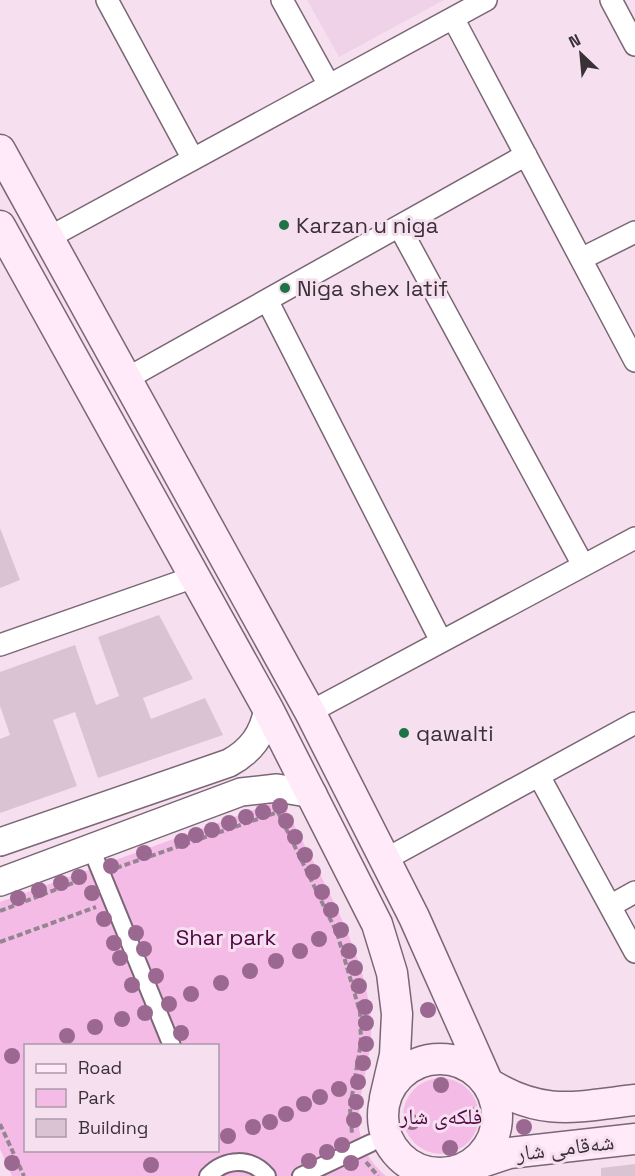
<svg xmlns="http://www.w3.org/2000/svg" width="635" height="1176" viewBox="0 0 635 1176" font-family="'Space Grotesk','Noto Naskh Arabic',sans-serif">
<rect width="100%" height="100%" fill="#f6e0f0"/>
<path fill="#efd2e7" d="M307 0H444L339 57Z"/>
<path fill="#f5bbe7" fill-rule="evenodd" d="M281 800C313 863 365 947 371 1018 376 1075 332 1130 386 1176H12L0 1149V902ZM26 1046H218V1150H26Z
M403 1116a38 38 0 1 1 76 0a38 38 0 1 1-76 0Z"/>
<path fill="#dac4d4" d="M0 528 20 580 0 588Z
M159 615 193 679 143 698 151 719 205 698 223 735 98 778 75 712 53 720 77 786 0 813V739L10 735 0 706V672L75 645 96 705 119 696 98 637Z
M635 1164V1176H601V1168Z"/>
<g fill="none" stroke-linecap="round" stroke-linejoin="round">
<g stroke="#7a6675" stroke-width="20">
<path id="pedestrian" d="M91 848 172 1046
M208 1176C225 1158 251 1157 267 1176
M301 1176 371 1143"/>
</g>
<g stroke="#7a6675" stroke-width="24">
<path id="minor" d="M107 0 193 159
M282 0 329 85
M611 0 635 45
M453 18 635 361
M400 228 583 565
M48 238 486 0
M581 259 635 232
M268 302 441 641
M126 379 526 155
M0 645 194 577
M310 712 635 538
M539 776 635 952
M386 859 635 723
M610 906 635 892"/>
</g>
<g stroke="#7a6675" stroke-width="30">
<path id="tertiary" d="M0 842 229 763C251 751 263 735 268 709
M0 882 241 792 277 788 313 794"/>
</g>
<g stroke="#7a6675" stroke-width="33">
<path id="secondary" d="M0 150 310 712 414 917 488 1083C542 1117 575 1107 635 1100
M0 226 268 709 377 924 392 973 397 1014 395 1055 385 1098
M383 1116a57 57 0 1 1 114 0a57 57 0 1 1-114 0Z
M470 1166 509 1153 635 1139"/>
</g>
<path stroke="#948590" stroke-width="4" stroke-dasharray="6 3" stroke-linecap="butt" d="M116 868 278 812 337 933 360 1012 361 1042 350 1108 352 1134
M0 911 86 878
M0 942 96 907
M0 1124 24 1176
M366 1162 378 1176"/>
<use href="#pedestrian" stroke="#fff" stroke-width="16"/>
<use href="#minor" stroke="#fff" stroke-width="21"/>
<use href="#tertiary" stroke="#fff" stroke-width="27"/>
<use href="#secondary" stroke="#feeaf9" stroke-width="30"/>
</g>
<g fill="#9a6891">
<circle cx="280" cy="806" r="8"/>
<circle cx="263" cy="812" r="8"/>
<circle cx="246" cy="817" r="8"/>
<circle cx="286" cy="821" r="8"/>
<circle cx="229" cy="823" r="8"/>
<circle cx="212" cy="830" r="8"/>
<circle cx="196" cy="835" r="8"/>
<circle cx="295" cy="837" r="8"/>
<circle cx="182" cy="841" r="8"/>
<circle cx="144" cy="853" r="8"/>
<circle cx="305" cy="855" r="8"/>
<circle cx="111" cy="866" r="8"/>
<circle cx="313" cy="872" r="8"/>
<circle cx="79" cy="877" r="8"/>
<circle cx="61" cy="883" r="8"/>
<circle cx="39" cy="890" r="8"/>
<circle cx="322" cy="892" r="8"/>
<circle cx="92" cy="893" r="8"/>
<circle cx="18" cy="898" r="8"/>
<circle cx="331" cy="910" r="8"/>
<circle cx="104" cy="919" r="8"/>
<circle cx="341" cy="930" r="8"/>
<circle cx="136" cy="933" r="8"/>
<circle cx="319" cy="939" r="8"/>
<circle cx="114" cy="943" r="8"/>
<circle cx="144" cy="949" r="8"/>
<circle cx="300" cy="951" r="8"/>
<circle cx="349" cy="951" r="8"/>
<circle cx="120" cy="958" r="8"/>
<circle cx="276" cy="961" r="8"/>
<circle cx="355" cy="968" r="8"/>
<circle cx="250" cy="971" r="8"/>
<circle cx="156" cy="976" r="8"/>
<circle cx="221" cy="983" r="8"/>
<circle cx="132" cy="985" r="8"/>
<circle cx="359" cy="986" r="8"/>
<circle cx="191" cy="994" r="8"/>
<circle cx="169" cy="1004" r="8"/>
<circle cx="365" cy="1007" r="8"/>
<circle cx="428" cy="1010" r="8"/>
<circle cx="145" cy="1013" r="8"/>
<circle cx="122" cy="1019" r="8"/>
<circle cx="366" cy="1023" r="8"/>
<circle cx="95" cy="1027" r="8"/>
<circle cx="181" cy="1033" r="8"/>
<circle cx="67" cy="1036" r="8"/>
<circle cx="366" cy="1044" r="8"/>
<circle cx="12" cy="1056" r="8"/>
<circle cx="363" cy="1063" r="8"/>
<circle cx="358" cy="1082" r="8"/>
<circle cx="441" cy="1085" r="8"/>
<circle cx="339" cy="1089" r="8"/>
<circle cx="320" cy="1097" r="8"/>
<circle cx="356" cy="1102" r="8"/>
<circle cx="304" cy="1104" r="8"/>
<circle cx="286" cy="1114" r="8"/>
<circle cx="471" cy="1115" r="8"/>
<circle cx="354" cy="1120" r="8"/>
<circle cx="270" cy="1122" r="8"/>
<circle cx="412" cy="1122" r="8"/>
<circle cx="253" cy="1127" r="8"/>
<circle cx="524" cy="1127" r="8"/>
<circle cx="228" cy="1136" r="8"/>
<circle cx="342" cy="1145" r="8"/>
<circle cx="450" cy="1148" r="8"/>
<circle cx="327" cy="1152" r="8"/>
<circle cx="309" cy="1161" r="8"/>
<circle cx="12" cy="1163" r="8"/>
<circle cx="351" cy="1163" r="8"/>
<circle cx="151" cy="1165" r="8"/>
</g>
<g fill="#1e7346" stroke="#f6e0f0" stroke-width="2">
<circle cx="284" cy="225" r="6"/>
<circle cx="285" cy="288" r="6"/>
<circle cx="404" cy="733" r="6"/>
</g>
<g text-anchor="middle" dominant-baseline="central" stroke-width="6" stroke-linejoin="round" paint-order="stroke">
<g font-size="22" fill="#3a3137" stroke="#f6e0f0" text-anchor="start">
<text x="296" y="225">Karzan u niga</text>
<text x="297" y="288">Niga shex latif</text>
<text x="416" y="733">qawalti</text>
</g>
<g font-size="22" fill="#4e0644" stroke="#f6e0f0">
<text x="226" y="937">Shar park</text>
<text x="441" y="1116">فلکەی شار</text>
</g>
<g font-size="22" fill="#3a3137" stroke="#f6e0f0">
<text transform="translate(565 1147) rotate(-7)">شەقامی شار</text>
</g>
</g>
<rect x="24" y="1044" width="195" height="108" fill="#f6e0f0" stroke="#ab9aa6" stroke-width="1.5"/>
<rect x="36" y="1064" width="30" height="9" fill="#feeaf9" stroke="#ab9aa6" stroke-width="1.5"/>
<text x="78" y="1074" font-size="18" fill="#3a3137">Road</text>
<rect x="36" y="1089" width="30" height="18" fill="#f5bbe7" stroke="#ab9aa6" stroke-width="1.5"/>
<text x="78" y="1104" font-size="18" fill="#3a3137">Park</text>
<rect x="36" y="1119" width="30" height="18" fill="#dac4d4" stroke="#ab9aa6" stroke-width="1.5"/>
<text x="78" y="1134" font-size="18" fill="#3a3137">Building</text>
<g transform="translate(581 54) rotate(334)" stroke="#f6e0f0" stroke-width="4.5" paint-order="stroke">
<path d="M0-4.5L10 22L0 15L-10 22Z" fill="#3a3137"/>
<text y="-9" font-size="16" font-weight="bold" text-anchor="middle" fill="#3a3137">N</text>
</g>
</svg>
